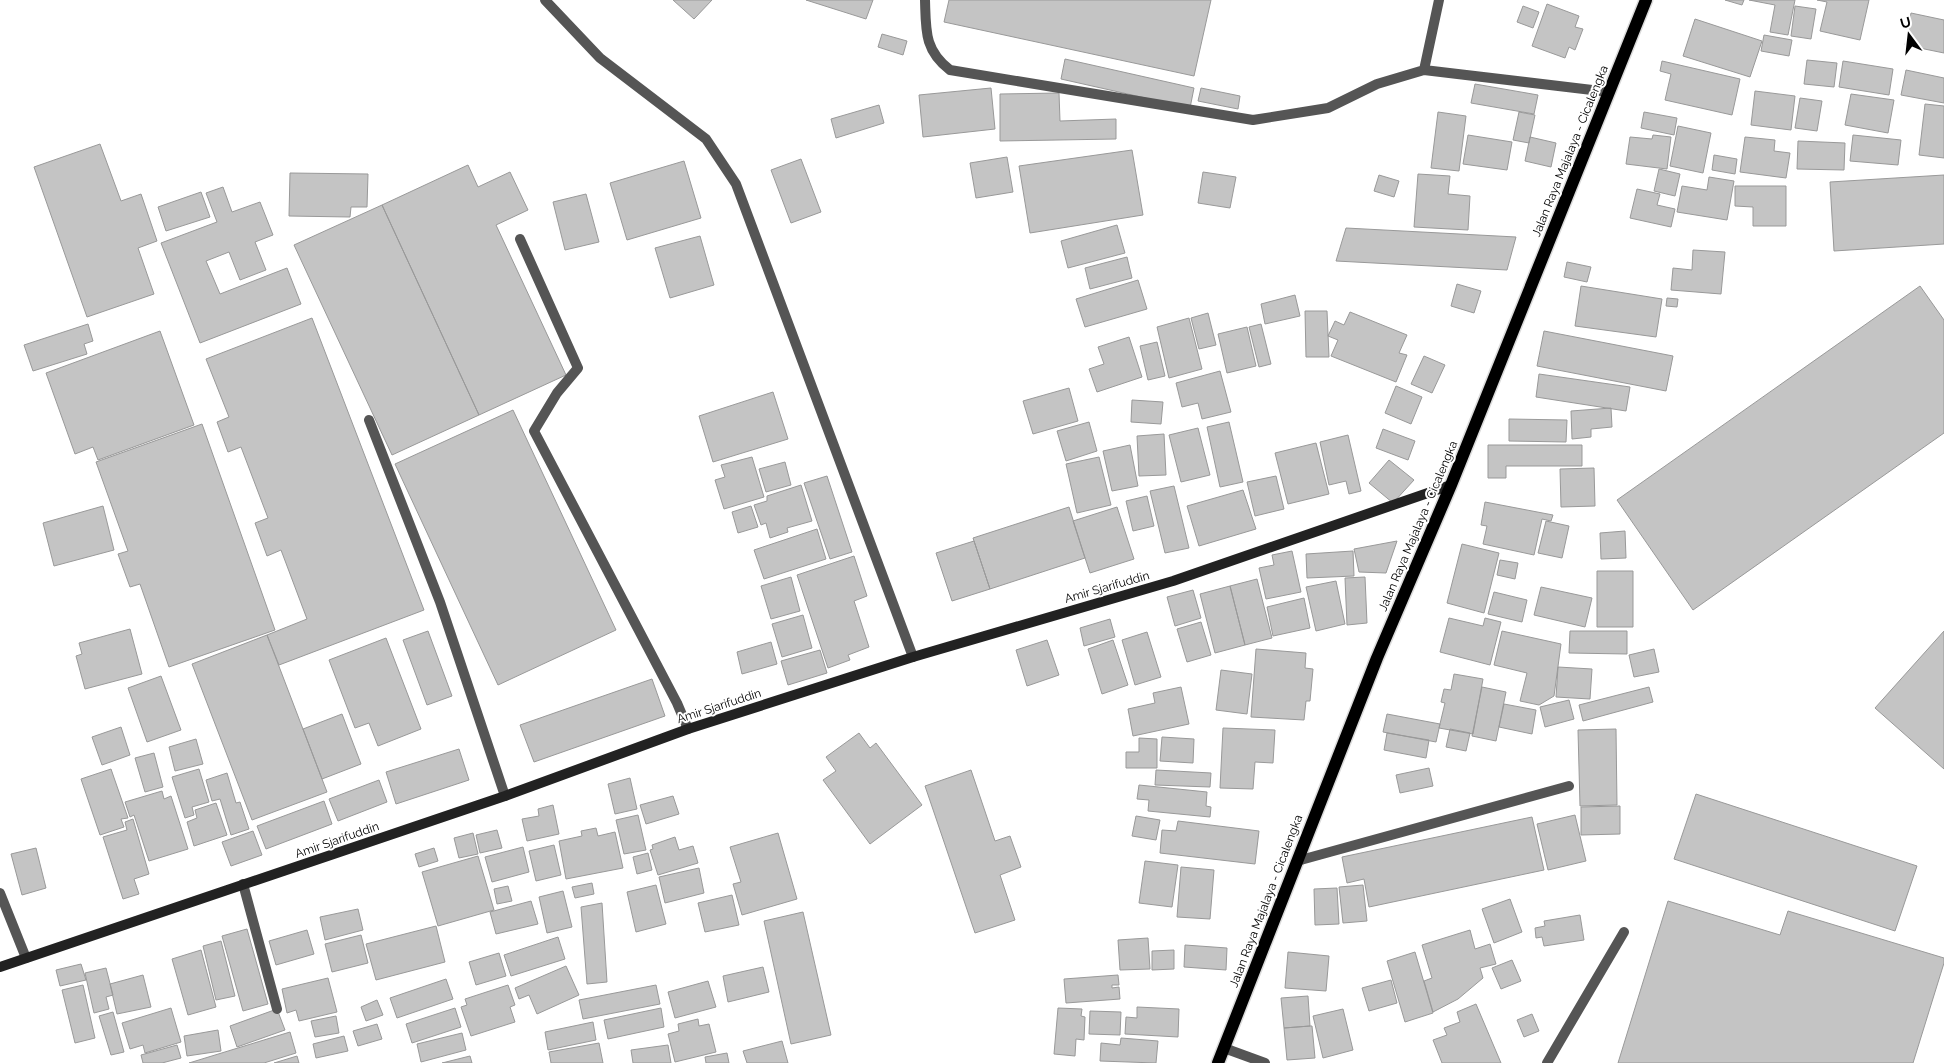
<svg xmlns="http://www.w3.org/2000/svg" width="1944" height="1063" viewBox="0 0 1944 1063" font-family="Raleway,sans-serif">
<rect width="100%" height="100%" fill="#fff"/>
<path fill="#c4c4c4" stroke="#999" d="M673 0H712L694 19Z
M806 0H873L866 19Z
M949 0H1211L1194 76 944 22Z
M1725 0H1744L1742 5Z
M1749 0H1795L1788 35 1770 32 1775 5Z
M1817 0H1869L1860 40 1820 31 1827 2Z
M1547 4 1579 16 1575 27 1583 29 1575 50 1569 47 1565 58 1532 46Z
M1523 6 1539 12 1533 28 1517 22Z
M1795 6 1816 9 1811 39 1791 36Z
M1911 13 1944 20V53L1905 45Z
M1695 19 1762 41 1750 77 1683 56Z
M882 34 907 41 903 55 878 47Z
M1764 35 1792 40 1789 56 1761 51Z
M1065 59 1194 88 1190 108 1061 79Z
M1807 60 1837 63 1834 87 1804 84Z
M1662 61 1740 79 1732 115 1665 100 1671 74 1660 71Z
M1843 61 1893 69 1889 95 1839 87Z
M1906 70 1944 78V103L1901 95Z
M1475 84 1538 95 1534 114 1471 103Z
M991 88 995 129 923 137 919 95Z
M1201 88 1240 96 1238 109 1198 101Z
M1755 91 1795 96 1791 130 1751 125Z
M1059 93 1060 121 1116 119V139L1000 141V94Z
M1851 94 1894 100 1888 133 1845 125Z
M1800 98 1822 101 1817 131 1795 128Z
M1925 104 1944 106V158L1919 155Z
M879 105 884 123 836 138 831 119Z
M1438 112 1466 116 1459 171 1431 168Z
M1519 112 1535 115 1529 143 1513 140Z
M1644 112 1677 118 1674 135 1641 128Z
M1678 126 1711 133 1703 173 1670 166Z
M1468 135 1512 142 1507 170 1463 164Z
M1653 135 1671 137 1667 169 1626 164 1630 137 1652 139Z
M1853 135 1901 140 1898 165 1850 161Z
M1530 137 1556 143 1551 167 1525 161Z
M1745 137 1775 140 1774 151 1790 153 1786 178 1740 172Z
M1798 141 1845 143 1844 170 1797 169Z
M100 144 121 201 141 194 157 241 138 248 154 294 87 317 34 167Z
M1132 150 1143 215 1030 233 1019 166Z
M1714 155 1737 159 1735 174 1712 170Z
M1007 157 1013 192 976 198 970 163Z
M801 159 821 212 791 223 771 170Z
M684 161 701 218 627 240 610 183Z
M468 165 478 187 510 172 528 210 496 225 566 375 479 415 382 205Z
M1659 169 1680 174 1675 196 1654 191Z
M1203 172 1236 177 1230 208 1198 203Z
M290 173 368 174 367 207H351L350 217 289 216Z
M1418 174 1450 176 1448 194 1470 196 1468 230 1414 227Z
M1379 175 1399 181 1394 197 1374 191Z
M1944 175V244L1834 251 1830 182Z
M1709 177 1734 181 1727 220 1677 212 1682 186 1707 190Z
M1735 186H1786V226H1753V207L1735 206Z
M223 187 232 212 260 202 273 235 255 242 266 270 240 280 229 252 206 261 220 294 287 268 301 304 200 343 161 243 217 222 206 193Z
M1637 189 1660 194 1657 205 1675 209 1671 227 1630 218Z
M201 192 210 217 166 231 158 207Z
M586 194 599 242 565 250 553 202Z
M382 205 479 415 392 455 294 245Z
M1117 225 1125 253 1068 268 1061 241Z
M1346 228 1516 237 1507 270 1336 261Z
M700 236 714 285 670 298 655 248Z
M1693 250 1725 252 1721 294 1671 290 1673 268 1692 270Z
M1127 257 1132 278 1090 289 1085 268Z
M1567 262 1591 267 1587 282 1564 277Z
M1138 280 1147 309 1085 327 1076 299Z
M1457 284 1481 291 1474 313 1451 306Z
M1581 286 1662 299 1656 337 1575 326Z
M1920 286 1944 320V433L1693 610 1617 500Z
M1295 295 1300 316 1265 324 1261 304Z
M1667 298 1678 299 1677 307 1666 306Z
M1305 311H1327L1329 357H1306Z
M1350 312 1407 335 1399 353 1407 355 1396 382 1331 356 1338 340 1328 336 1335 321 1344 325Z
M1208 313 1216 345 1199 349 1191 318Z
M312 318 424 610 279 665 267 635 307 619 281 550 267 556 255 523 268 518 241 447 228 452 217 422 229 417 206 359Z
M1189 318 1202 369 1169 378 1157 327Z
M88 324 93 341 84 344 87 354 33 371 24 345Z
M1261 324 1271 364 1259 367 1249 327Z
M1247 327 1256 366 1227 373 1218 334Z
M160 331 194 425 98 460 93 447 75 454 46 373Z
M1544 331 1673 356 1666 391 1537 366Z
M1129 337 1142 377 1097 392 1089 369 1104 364 1098 347Z
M1157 342 1165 376 1148 380 1140 346Z
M1424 356 1445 365 1432 393 1411 384Z
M1220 371 1231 412 1202 419 1198 403 1182 407 1176 383Z
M1539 374 1630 387 1626 411 1536 397Z
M1396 386 1422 397 1411 424 1385 413Z
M1069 388 1078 421 1033 434 1023 401Z
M773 392 788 439 713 462 699 416Z
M1132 400 1163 402 1161 424 1131 422Z
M1611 408 1612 427 1591 429V437L1572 439 1571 411Z
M513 410 616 630 498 685 395 464Z
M1509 419 1567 420 1566 442 1509 441Z
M1089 422 1097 451 1066 461 1057 431Z
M1229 422 1243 482 1220 487 1207 427Z
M202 424 275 630 169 667 140 584 130 587 118 554 128 551 96 462Z
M1198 428 1210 475 1181 482 1169 435Z
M1383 429 1415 441 1408 460 1376 448Z
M1164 434 1166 475 1139 476 1137 436Z
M1348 435 1361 491 1349 494 1346 481 1329 485 1320 442Z
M1316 443 1329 494 1288 504 1275 453Z
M1130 445 1138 486 1112 491 1103 451Z
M1488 445H1582V466H1506V478H1488Z
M752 457 764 497 724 509 715 480 725 477 721 465Z
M1099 457 1111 505 1077 513 1066 464Z
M1389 460 1414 480 1393 503 1369 483Z
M785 462 791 485 766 492 759 469Z
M1594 468 1595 506 1561 507 1560 469Z
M827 476 852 552 830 559 804 483Z
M1276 476 1284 509 1255 516 1247 482Z
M801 485 812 521 787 528 788 532 770 538 766 523 761 525 754 505 767 501V496Z
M1174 486 1189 548 1165 553 1150 491Z
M1243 490 1256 529 1199 546 1187 506Z
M1147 496 1154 526 1133 531 1126 501Z
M1485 502 1553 515 1551 521 1542 519 1534 555 1483 544 1487 526 1481 525Z
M103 506 114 550 54 566 43 523Z
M751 506 758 527 738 533 732 512Z
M1069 507 1085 558 990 589 973 538Z
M1117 507 1134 559 1090 573 1073 521Z
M1546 521 1569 526 1562 558 1538 553Z
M817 529 826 559 764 579 754 550Z
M1625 531 1626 558 1601 559 1600 533Z
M974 541 990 589 952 601 936 553Z
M1397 541 1386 573 1359 572 1354 549Z
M1462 544 1499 553 1484 613 1447 603Z
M1292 551 1301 592 1266 599 1259 568 1274 565 1272 555Z
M1353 551 1354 576 1307 578 1306 554Z
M854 556 867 596 854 601 869 647 848 655 850 660 828 668 797 575Z
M1500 560 1518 563 1515 579 1497 575Z
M1597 571H1633V627H1597Z
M791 577 800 611 771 619 761 586Z
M1365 577 1367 623 1347 625 1345 578Z
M1257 579 1272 638 1245 645 1230 586Z
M1336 581 1345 624 1316 631 1306 587Z
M1230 586 1245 645 1215 653 1200 594Z
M1541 587 1592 598 1585 627 1534 615Z
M1193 590 1201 618 1175 626 1167 597Z
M1494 592 1527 600 1522 622 1488 614Z
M1304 598 1310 628 1273 636 1267 607Z
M803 615 812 648 782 657 772 624Z
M1449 618 1483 626 1485 618 1501 622 1490 665 1440 652Z
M1110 619 1115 637 1084 646 1080 628Z
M1201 622 1211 655 1187 662 1177 629Z
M130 629 142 674 85 689 76 656 82 654 79 643Z
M428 631 452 696 427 705 403 640Z
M1502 631 1561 644 1554 696 1539 705 1520 701 1527 673 1494 665Z
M1570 631H1627V654L1569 653Z
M1944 631V769L1875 708Z
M1147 632 1161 677 1135 685 1122 640Z
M267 635 327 792 252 820 192 664Z
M386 638 421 729 378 746 369 723 355 728 329 660Z
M1047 640 1059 675 1027 686 1016 650Z
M1113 640 1128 685 1102 694 1088 649Z
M771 642 777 664 742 674 737 652Z
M1256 649 1306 653 1305 668 1313 669 1310 701H1306L1304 720 1251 717Z
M1654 649 1659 672 1634 677 1629 655Z
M820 650 827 673 788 685 781 661Z
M1558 667 1592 669 1590 699 1556 697Z
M1221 670 1252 674 1247 714 1216 710Z
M1454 674 1483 679 1473 734 1439 728 1445 703 1441 702 1444 689 1451 690Z
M161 676 181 730 147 742 128 688Z
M652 679 665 716 534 762 520 725Z
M1181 687 1189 724 1133 736 1128 709 1155 703 1153 693Z
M1482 687 1506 692 1496 741 1472 736Z
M1649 687 1653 702 1583 721 1579 705Z
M1569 700 1574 719 1545 727 1540 707Z
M1504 704 1536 710 1532 734 1499 727Z
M342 714 361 764 322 779 303 729Z
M1387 714 1440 724 1436 742 1383 732Z
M121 727 130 755 102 765 92 737Z
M1223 728 1275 730 1273 763 1255 762 1253 789 1220 788Z
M1450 729 1470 733 1466 751 1446 747Z
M1616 729 1617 805 1580 806 1578 730Z
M859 733 870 748 876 743 922 805 870 844 823 780 836 771 826 757Z
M1387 733 1429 740 1426 758 1384 750Z
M1162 737 1194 739 1193 763 1160 761Z
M1139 738 1157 739V768H1126V752H1139Z
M196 739 203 764 175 771 169 747Z
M459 749 469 780 396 804 386 772Z
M154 753 163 787 145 792 135 758Z
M1429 768 1433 786 1400 793 1396 775Z
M111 769 128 818 121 819 124 827 100 835 81 779Z
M199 769 209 802 192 807 194 815 185 818 172 777Z
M971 770 995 841 1010 836 1021 867 1000 875 1015 920 975 933 925 786Z
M1156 770 1211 773 1210 787 1155 785Z
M227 773 236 803 240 802 249 829 231 835 220 799 212 801 206 780Z
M630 778 637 809 615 814 608 784Z
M379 780 387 802 338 821 329 799Z
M1139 785 1207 792 1206 806 1211 807 1210 817 1148 811 1149 800 1137 799Z
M162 791 164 799 171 796 188 849 149 861 134 815 130 817 125 802Z
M1696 794 1917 866 1895 931 1674 859Z
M673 796 679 814 646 824 640 805Z
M324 801 332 824 266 849 257 826Z
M216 803 227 835 194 846 187 822 197 818 195 810Z
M553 805 559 834 527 841 522 819 539 816 538 809Z
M1620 806V834L1581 835V807Z
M638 815 646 850 624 854 616 820Z
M1575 815 1586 861 1548 870 1537 824Z
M1136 816 1160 820 1156 840 1132 836Z
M1532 817 1544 870 1369 907 1364 879 1347 883 1342 857Z
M133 819 149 874 134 879 139 894 123 899 103 837 127 830 125 822Z
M1178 821 1259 831 1255 864 1160 853 1162 830 1176 831Z
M596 828 598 836 615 832 623 868 566 879 559 841 582 836 581 831Z
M497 830 502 848 480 853 476 835Z
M253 831 262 855 231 866 222 842Z
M473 833 478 854 459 858 454 838Z
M778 833 797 899 742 915 733 884 741 882 730 847Z
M675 837 679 850 693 846 698 863 658 875 650 850 653 849 652 845Z
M554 845 561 875 536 881 529 851Z
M523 847 529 872 492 882 485 857Z
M36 848 46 888 22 895 11 854Z
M434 848 438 861 419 867 415 854Z
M648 853 652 870 637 874 633 857Z
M478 856 494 910 438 926 422 872Z
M1145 861 1178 865 1172 907 1139 903Z
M1181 867 1214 870 1210 919 1177 917Z
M699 868 704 893 665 903 659 877Z
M592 883 594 894 575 898 572 887Z
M656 885 666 924 636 932 627 892Z
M1363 885 1367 921 1343 923 1339 887Z
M508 886 512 901 497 904 494 889Z
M1337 888 1339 924 1315 925 1314 889Z
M563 891 572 927 547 933 539 897Z
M732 895 739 925 705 932 698 903Z
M1510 899 1522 932 1494 943 1482 909Z
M531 901 538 924 496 934 490 912Z
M1668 901 1780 935 1788 911 1944 958V963L1913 1063H1618Z
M602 903 607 982 587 984 581 907Z
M358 909 363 930 325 940 320 917Z
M803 912 831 1035 791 1044 764 921Z
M1580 915 1584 940 1544 946 1542 937 1536 938 1535 928 1545 926 1544 921Z
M436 926 445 962 376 980 366 944Z
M247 929 268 1004 243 1011 222 936Z
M307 930 314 954 276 965 269 941Z
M1470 930 1475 949 1490 944 1496 964 1480 968 1483 978 1458 999 1433 1012 1424 981 1432 978 1422 945Z
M361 935 368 963 332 972 325 944Z
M558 937 565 959 511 976 504 955Z
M1148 938 1150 969 1120 970 1118 940Z
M221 941 235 996 216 1000 203 946Z
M1185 945 1227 948 1226 970 1184 967Z
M201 950 216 1007 188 1015 172 959Z
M1174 950V969L1152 970V951Z
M1288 952 1329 956 1326 991 1285 988Z
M1415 952 1433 1013 1405 1022 1387 961Z
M499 953 506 976 476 985 469 962Z
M1512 960 1521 981 1501 989 1492 968Z
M81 964 86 980 60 986 56 970Z
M566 966 579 995 537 1014 529 995 519 999 515 988Z
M763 967 769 992 728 1002 723 976Z
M106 968 113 995 106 997 109 1009 94 1013 85 973Z
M143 975 151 1007 117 1014 110 984Z
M1118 975 1119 985H1112V988L1119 987 1120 999 1066 1003 1064 979Z
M328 978 337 1012 299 1021 296 1010 287 1013 282 989Z
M446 979 453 999 397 1018 390 998Z
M1391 980 1397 1003 1369 1011 1362 988Z
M708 981 716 1007 675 1018 668 992Z
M83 985 95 1038 75 1043 62 990Z
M508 985 515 1005 510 1007 515 1022 471 1036 461 1007 467 1005 465 999Z
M656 985 660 1004 583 1019 579 1000Z
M1308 996 1310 1026 1284 1028 1281 998Z
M377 1000 383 1015 366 1021 361 1007Z
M1476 1004 1501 1063H1442L1433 1040 1447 1035 1444 1028 1460 1022 1457 1012Z
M1137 1007 1179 1009 1178 1037 1125 1034 1126 1017 1137 1018Z
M171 1008 181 1042 145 1053 143 1045 130 1049 122 1023Z
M455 1008 461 1027 412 1043 406 1024Z
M661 1008 664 1027 608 1039 604 1020Z
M1058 1008 1082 1009 1081 1016 1085 1017 1084 1040 1076 1039 1075 1056 1054 1054Z
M277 1009 285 1030 237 1047 230 1026Z
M1343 1009 1353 1050 1323 1058 1313 1016Z
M1090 1011 1121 1012 1120 1035 1089 1034Z
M113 1012 124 1052 111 1055 99 1016Z
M1532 1014 1539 1031 1524 1037 1517 1020Z
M336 1016 339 1033 315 1037 311 1021Z
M698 1019 699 1026 709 1024 716 1052 675 1062 668 1034 679 1031 678 1024Z
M593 1022 596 1040 548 1050 545 1032Z
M377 1024 382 1039 358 1046 353 1031Z
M1310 1026H1312L1315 1058 1287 1060 1284 1028Z
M218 1030 221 1051 187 1056 184 1036Z
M290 1032 296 1053 264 1063H189Z
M462 1033 466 1050 421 1062 417 1044Z
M344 1036 348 1051 316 1058 313 1044Z
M1121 1038 1158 1041 1156 1063 1100 1061 1101 1043 1120 1045Z
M782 1041 788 1063H747L743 1051Z
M599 1043 603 1063H551L549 1052Z
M177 1045 181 1058 162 1063H143L141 1055Z
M668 1045 671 1063H633L631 1050Z
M727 1053 729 1063H706L705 1057Z
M297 1056 299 1063H274Z
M470 1056 472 1063H442Z"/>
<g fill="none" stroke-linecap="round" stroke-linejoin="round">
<g stroke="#dbdbdb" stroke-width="15">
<path id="primary" d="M1218 1063 1377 658 1451 485 1646 0"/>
</g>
<path stroke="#555" stroke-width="10" d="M545 0 600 58 706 139 736 184 913 657
M925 0C926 30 924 50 950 70L1253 120 1328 108 1377 84 1424 70 1609 92
M1424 70 1439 0
M520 239 578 368 557 393 534 431 677 703 688 729
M369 420 440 602 505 796
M0 893 26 958"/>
<path stroke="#555" stroke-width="10" d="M1297 861 1569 786
M243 884 277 1009
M1224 1048 1265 1063
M1547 1063 1624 932"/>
<path stroke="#222" stroke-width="10" d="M0 967 505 796 688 729 913 657 1173 581 1451 485"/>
<use href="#primary" stroke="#000" stroke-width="12"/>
</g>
<g text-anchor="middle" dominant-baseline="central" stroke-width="4" stroke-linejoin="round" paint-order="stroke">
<g font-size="12" fill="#000" stroke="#fff">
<text transform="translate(1570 151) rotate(-68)">Jalan Raya Majalaya - Cicalengka</text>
<text transform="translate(1418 526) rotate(-67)">Jalan Raya Majalaya - Cicalengka</text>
<text transform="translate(1107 587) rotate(-16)">Amir Sjarifuddin</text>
<text transform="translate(719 706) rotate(-18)">Amir Sjarifuddin</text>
<text transform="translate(337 840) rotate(-19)">Amir Sjarifuddin</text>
<text transform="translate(1266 901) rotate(-69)">Jalan Raya Majalaya - Cicalengka</text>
</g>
</g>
<g transform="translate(1909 35) rotate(345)" stroke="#ffffff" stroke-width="4" paint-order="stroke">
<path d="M0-4L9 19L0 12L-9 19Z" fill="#000000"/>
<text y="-8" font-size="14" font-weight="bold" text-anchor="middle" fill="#000000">U</text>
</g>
</svg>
